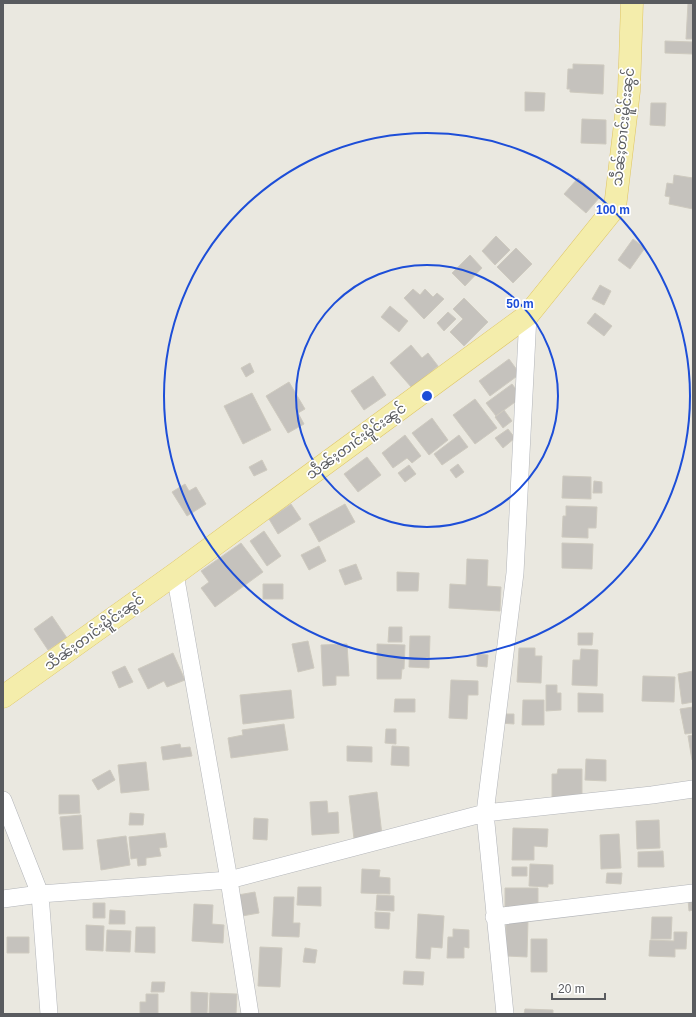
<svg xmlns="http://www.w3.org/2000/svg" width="696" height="1017" viewBox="0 0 696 1017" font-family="Arial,'Noto Sans Myanmar',sans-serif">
<rect width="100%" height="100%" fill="#eae8e0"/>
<path fill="#c5c2bd" stroke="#cecabf" d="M688 3H693V39H686Z
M665 41 693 42V54L665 53Z
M573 64 604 65 603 94 570 92V89H567L568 69H573Z
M525 92 545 93 544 111H525Z
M651 103H666L665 126 650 125Z
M582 119 606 120V144L581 143Z
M674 175 693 178V209L669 204 670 197 665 196 667 183 673 184Z
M578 178 600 197 586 213 564 194Z
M496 236 510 250 495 265 482 251Z
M633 239 645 248 630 269 618 260Z
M516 248 532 264 513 283 497 267Z
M470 255 482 268 465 286 452 273Z
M600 285 611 291 604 305 592 299Z
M413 289 420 295 425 289 433 297 437 293 444 299 424 319 404 298Z
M464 298 488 322 464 346 450 332 463 319 453 309Z
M390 306 408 321 399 332 381 317Z
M448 312 456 319 444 331 437 323Z
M595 313 612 326 604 336 587 323Z
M411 345 422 358 428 353 438 366 412 388 390 363Z
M509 359 520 374 490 396 479 381Z
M250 363 254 372 246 377 241 368Z
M373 376 386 395 364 410 351 391Z
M289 382 305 409 298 413 304 424 288 433 266 396Z
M512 384 522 397 496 416 486 403Z
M252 393 271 430 243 444 224 406Z
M475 399 497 428 475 444 453 415Z
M504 410 512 421 503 428 495 417Z
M432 418 448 440 429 455 412 433Z
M508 429 515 438 503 448 495 438Z
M405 435 421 456 412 463 407 458 393 468 382 453Z
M459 435 468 447 442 465 434 454Z
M367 457 381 475 358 492 344 474Z
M262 460 267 470 254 476 249 467Z
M458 464 464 472 456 478 450 470Z
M409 465 416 474 405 482 398 473Z
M563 476 591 477V499L562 498Z
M594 481 602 482V493H593Z
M185 484 189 491 196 487 206 504 187 516 172 492Z
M291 504 301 519 278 534 269 519Z
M345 504 355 522 319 542 309 524Z
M566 506 597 507 596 528H588V538L562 537 563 516H566Z
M264 531 281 556 267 566 250 541Z
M241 543 263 572 215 607 201 588 209 582 201 571Z
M562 543 593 544 592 569 562 568Z
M319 546 326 561 309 570 301 555Z
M467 559 488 560 487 586 501 587 500 611 449 608 450 584 466 585Z
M356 564 362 579 345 585 339 570Z
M397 572 419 573 418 591H397Z
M263 584H283V599H263Z
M52 616 67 638 48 650 34 629Z
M389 627H402V642H388Z
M578 633H593L592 645H578Z
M410 636H430L429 668 409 667Z
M308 641 314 668 298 672 292 644Z
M347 644 349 676H336V685L323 686 321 645Z
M377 644 405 645 404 669H402L401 679H377Z
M519 648H535V656H542L541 683 517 682Z
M581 649 598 650 597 686 572 685 573 660H580Z
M173 653 185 680 167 687 164 681 148 689 138 669Z
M477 654 488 655 487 667 477 666Z
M125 666 133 682 119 688 112 672Z
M693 671V702L682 704 678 674Z
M643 676 675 677 674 702 642 701Z
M451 680 478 681V695H468L467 719 449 718Z
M546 685H557V693H561V710L546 711Z
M291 690 294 718 243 724 240 695Z
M578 693 603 694V712H578Z
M395 699H415V712H394Z
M523 700H544V725H522Z
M693 707V733L685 734 680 709Z
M499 714H514V724L499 723Z
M284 724 288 750 231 758 228 738 243 735 242 730Z
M386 729H396V744L385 743Z
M693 735V760H692L688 736Z
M180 744 181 748 190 747 192 756 163 760 161 747Z
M347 746 372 747V762L347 761Z
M392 746 409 747V766L391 765Z
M586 759 606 760V781L585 780Z
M146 762 149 790 121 793 118 765Z
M558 769H582V798H552V774H557Z
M110 770 115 780 98 790 92 780Z
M377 792 382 835 354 839 349 796Z
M59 795H79L80 813 59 814Z
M327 801 328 813 338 812 339 833 312 835 310 802Z
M130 813 144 814 143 825H129Z
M81 815 83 849 63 850 60 817Z
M254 818 268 819 267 840 253 839Z
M659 820 660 848 637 849 636 821Z
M513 828 548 829 547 847 534 846V860H512Z
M165 833 167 847 159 848 161 856 146 858V865L138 866 137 858 131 859 129 837Z
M619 834 621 868 601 869 600 835Z
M126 836 130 865 101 870 97 840Z
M663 851 664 867H638V852Z
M530 864 553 865V884H548V887L529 886Z
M512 867H527V876H512Z
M362 869 380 870 379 877 390 878V894L361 893Z
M607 873H622L621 884 606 883Z
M298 887H321V906L297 905Z
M505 888H538V908L505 907Z
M255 892 259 913 242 916 238 895Z
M377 895 394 896V911L376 910Z
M274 897H294L293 923H300L299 937 272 936Z
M693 898V910L689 911 688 899Z
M93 903H105V918H93Z
M194 904 213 905 212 924 224 925 223 943 192 941Z
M110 910 125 911V924H109Z
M375 912 390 913 389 929 375 928Z
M418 914 444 916 442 948 431 947 430 959 416 958Z
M652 917H672L671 939H651Z
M506 920H528L527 957 506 956Z
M86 925 104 926 103 951 86 950Z
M136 927H155V953L135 952Z
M453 929 469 930V948L464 947V958H447L448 937H453Z
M107 930 131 931 130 952 106 951Z
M674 932H687L686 949H675V957L649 956 650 940 674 941Z
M7 937H29V953H7Z
M531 939H547V972H531Z
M260 947 282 948 280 987 258 986Z
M305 948 317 950 315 963 303 962Z
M404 971 424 972 423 985 403 984Z
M152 982H165L164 992H151Z
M191 992 208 993 207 1014H191Z
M210 993 237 994 236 1014H209Z
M146 994H158V1014H140V1002H146Z
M525 1009 553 1010V1014H524Z"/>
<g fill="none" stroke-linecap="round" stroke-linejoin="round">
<g stroke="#b3b5b9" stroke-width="18">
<path id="minor" d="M175 574 229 880 250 1014
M3 800 40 894 49 1014
M3 899 40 894 229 880 485 813 652 795 693 789
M494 917 693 893
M505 1014 485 813 515 573 528 315"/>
</g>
<g stroke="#dfc564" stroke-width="23">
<path id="major" d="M3 697 175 574 528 315 615 207 629 91 632 3"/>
</g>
<use href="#minor" stroke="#fff" stroke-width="17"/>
<use href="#major" stroke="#f4edab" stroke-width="22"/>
</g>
<g fill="none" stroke="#1d4ed8" stroke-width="2">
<circle cx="427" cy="396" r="131"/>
<circle cx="427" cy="396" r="263"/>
</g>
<g text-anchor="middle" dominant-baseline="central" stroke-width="3.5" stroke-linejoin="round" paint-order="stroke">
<g font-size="14" fill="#595b5f" stroke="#fff">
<text transform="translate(623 127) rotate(-84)">သဵၼ်ႈတၢင်းမိူင်းၼွင်</text>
<text transform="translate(356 441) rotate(-36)">သဵၼ်ႈတၢင်းမိူင်းၼွင်</text>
<text transform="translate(94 632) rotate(-36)">သဵၼ်ႈတၢင်းမိူင်းၼွင်</text>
</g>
</g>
<circle cx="427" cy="396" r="6" fill="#1d4ed8" stroke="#fff" stroke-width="2"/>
<g font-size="12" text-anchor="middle" font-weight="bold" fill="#1d4ed8" stroke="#fff" stroke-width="3.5" stroke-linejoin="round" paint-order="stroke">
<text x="613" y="214">100 m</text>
<text x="520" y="308">50 m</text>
</g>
<rect width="696" height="1017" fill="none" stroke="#595b5f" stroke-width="8"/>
<path d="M552 993v6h53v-6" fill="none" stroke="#595b5f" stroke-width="2"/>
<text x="558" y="993" font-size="12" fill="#595b5f" stroke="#ffffff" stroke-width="3" paint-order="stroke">20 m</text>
</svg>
